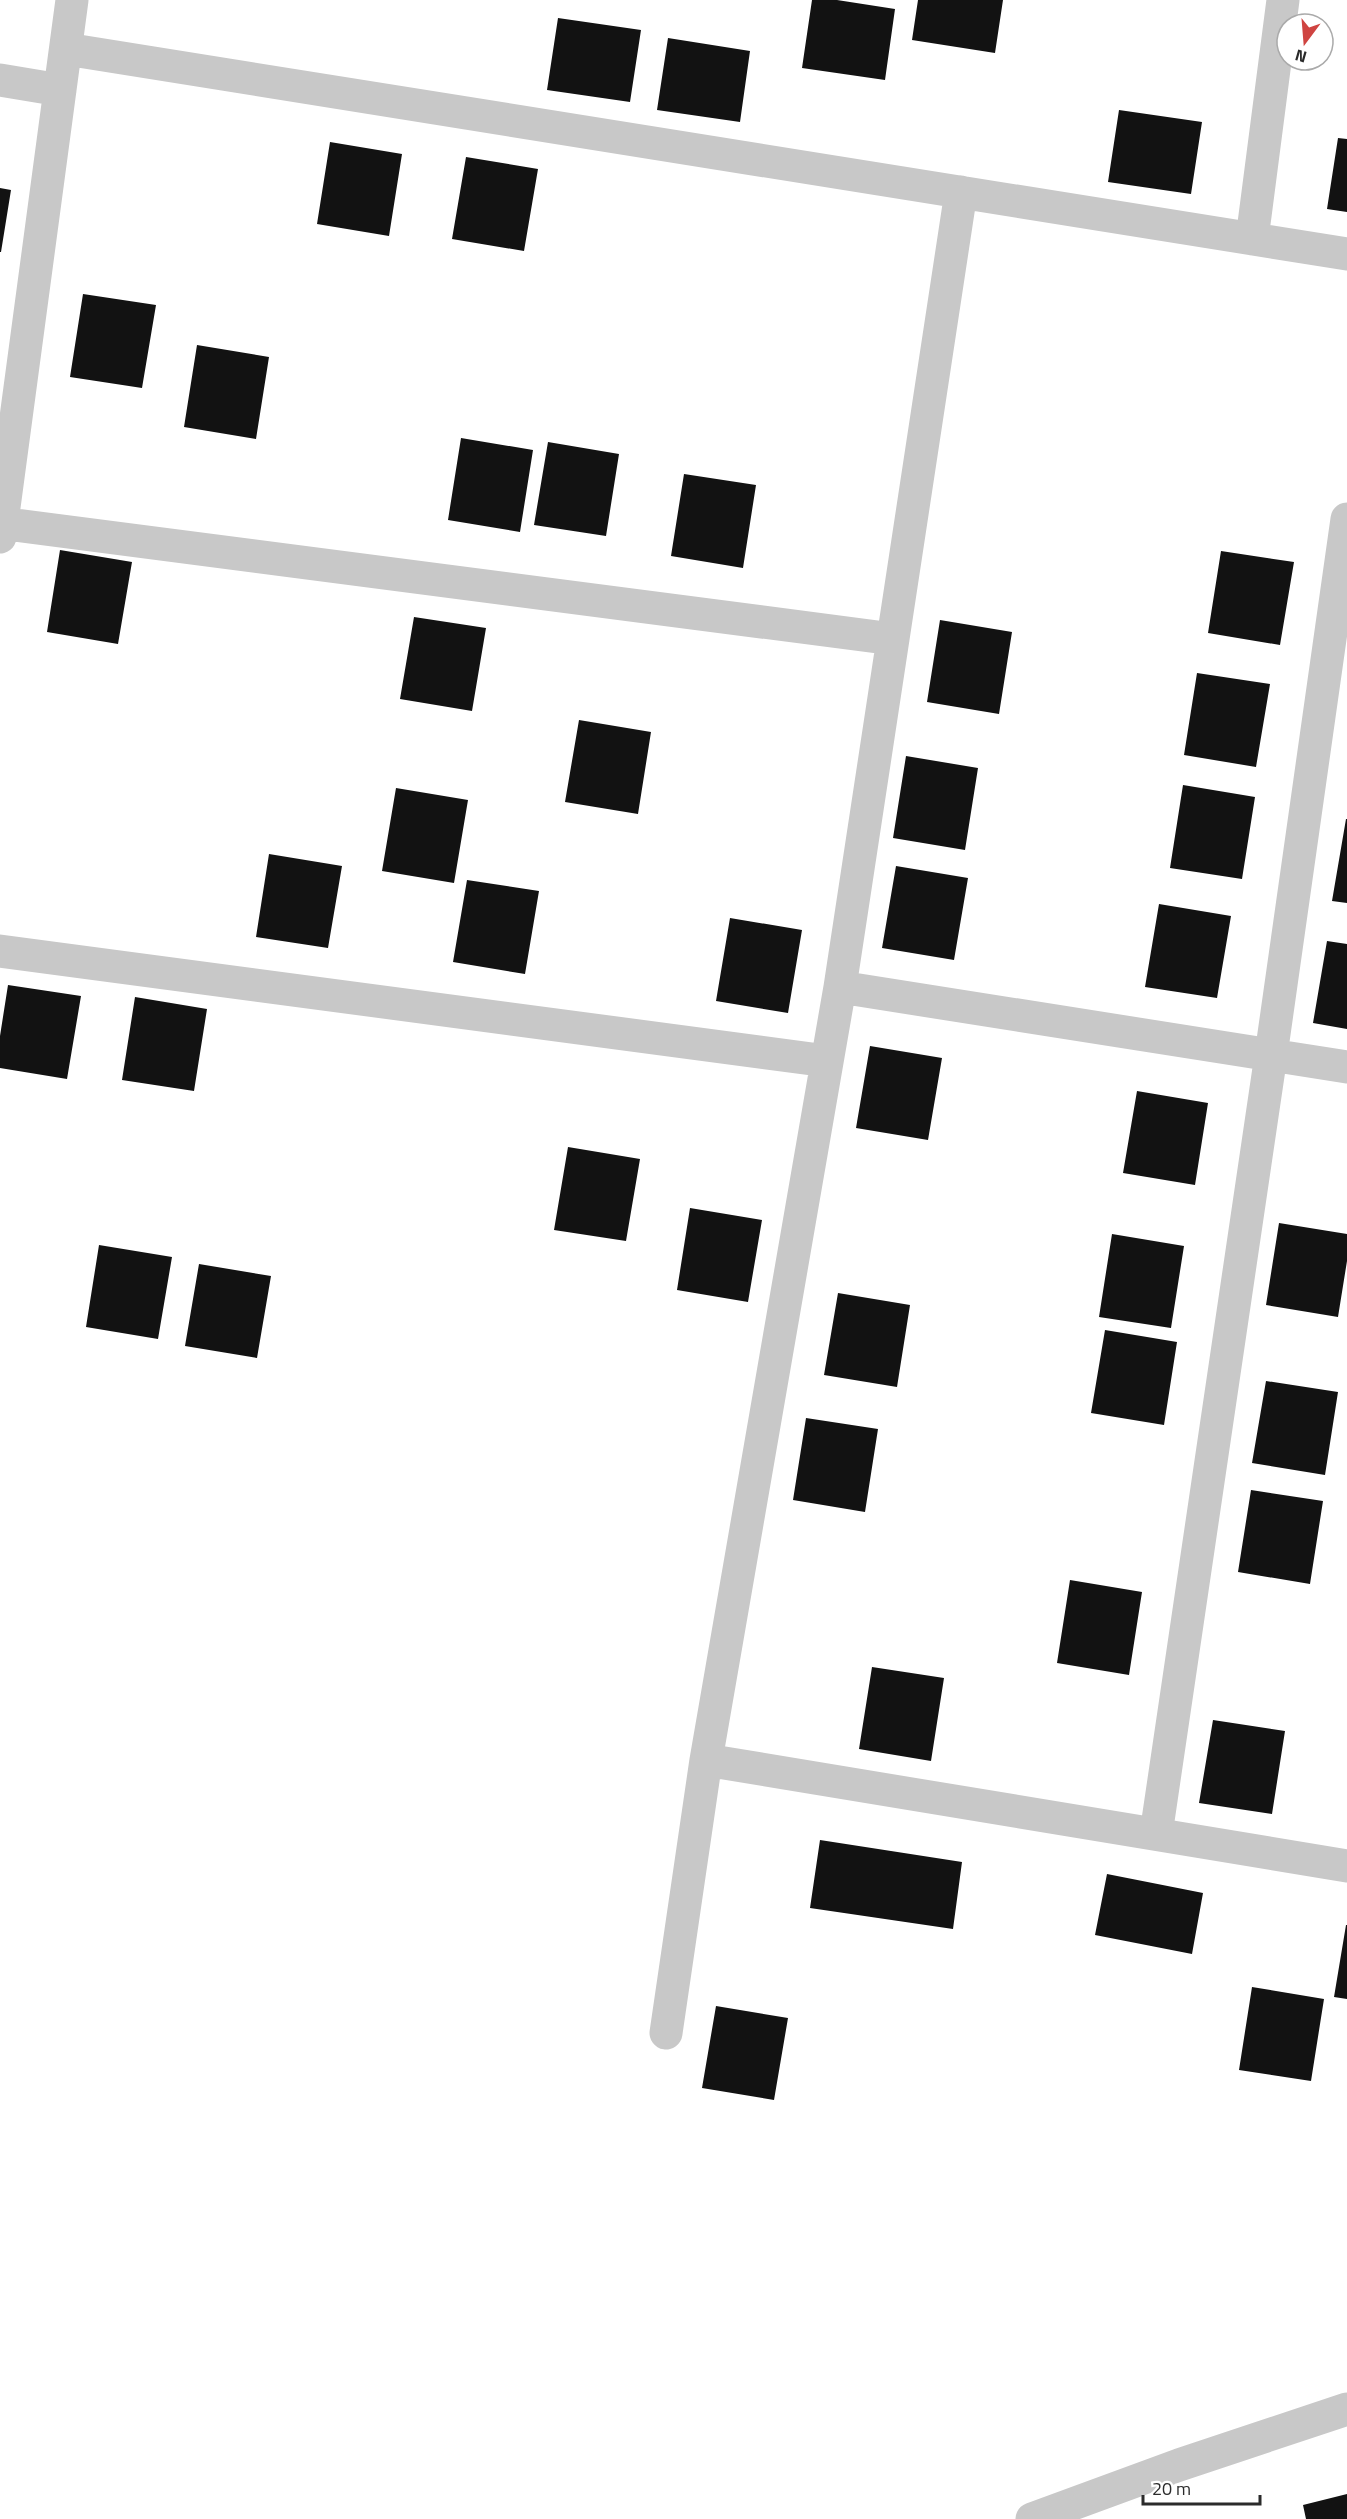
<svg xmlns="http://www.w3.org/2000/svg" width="1347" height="2519" viewBox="0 0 1347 2519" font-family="'Titillium Web',sans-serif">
<rect width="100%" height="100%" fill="#fff"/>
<path fill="#121212" d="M812 0H837L895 9 885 80 802 68Z
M918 0H1003L995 53 912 40Z
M558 18 641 30 630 102 547 90Z
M668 38 750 51 740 122 657 110Z
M1119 110 1202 122 1191 194 1108 182Z
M1338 138 1347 139V212L1327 209Z
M330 142 402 154 389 236 317 224Z
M466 157 538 169 524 251 452 239Z
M0 188 11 190 1 252H0Z
M83 294 156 305 142 388 70 377Z
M197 345 269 357 256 439 184 427Z
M461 438 533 450 520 532 448 520Z
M548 442 619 454 606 536 534 525Z
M684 474 756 485 743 568 671 556Z
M60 550 132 562 118 644 47 632Z
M1221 551 1294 562 1280 645 1208 633Z
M414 617 486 628 472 711 400 699Z
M940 620 1012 632 999 714 927 702Z
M1197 673 1270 684 1256 767 1184 755Z
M579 720 651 732 638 814 565 802Z
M906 756 978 768 965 850 893 838Z
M1183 785 1255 797 1242 879 1170 868Z
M396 788 468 800 454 883 382 871Z
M1346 819H1347V903L1332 901Z
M269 854 342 866 328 948 256 937Z
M896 866 968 878 954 960 882 948Z
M467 880 539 891 525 974 453 962Z
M1159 904 1231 916 1217 998 1145 987Z
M730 918 802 930 788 1013 716 1001Z
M1327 941 1347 944V1029L1313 1023Z
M8 985 81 996 67 1079 0 1068V1036Z
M135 997 207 1009 194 1091 122 1080Z
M870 1046 942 1058 928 1140 856 1128Z
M1137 1091 1208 1103 1195 1185 1123 1173Z
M568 1147 640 1159 626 1241 554 1230Z
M690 1208 762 1220 748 1302 677 1290Z
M1279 1223 1347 1234V1261L1338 1317 1266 1305Z
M1112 1234 1184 1246 1171 1328 1099 1317Z
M99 1245 172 1257 158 1339 86 1327Z
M199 1264 271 1276 257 1358 185 1346Z
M838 1293 910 1305 897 1387 824 1375Z
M1105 1330 1177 1342 1164 1425 1091 1413Z
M1266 1381 1338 1392 1325 1475 1252 1463Z
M806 1418 878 1429 865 1512 793 1500Z
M1251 1490 1323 1501 1310 1584 1238 1572Z
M1070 1580 1142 1592 1129 1675 1057 1663Z
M872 1667 944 1678 931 1761 859 1749Z
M1213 1720 1285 1731 1272 1814 1199 1803Z
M820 1840 962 1862 953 1929 810 1908Z
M1107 1874 1203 1893 1192 1954 1095 1935Z
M1346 1925H1347V1999L1334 1997Z
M1252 1987 1324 1999 1311 2081 1239 2070Z
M716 2006 788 2018 774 2100 702 2088Z
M1347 2494V2519H1306L1303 2505Z"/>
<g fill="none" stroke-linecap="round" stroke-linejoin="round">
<path stroke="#c8c8c8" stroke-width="33" d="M66 49 1347 254
M0 80 60 90
M1252 239 1283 0
M0 523 893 639
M0 537 72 0
M0 951 827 1061
M840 987 1347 1067
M706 1760 1347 1866
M1156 1834 1271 1055 1347 519
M666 2033 706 1760 840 987 961 192
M1032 2519 1179 2465 1347 2409"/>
</g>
<g transform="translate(1305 42) rotate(196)"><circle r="28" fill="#ffffff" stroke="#aaaaaa" stroke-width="1.5"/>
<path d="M0-4.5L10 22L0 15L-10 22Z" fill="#cf4441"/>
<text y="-9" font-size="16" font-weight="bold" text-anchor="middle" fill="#2b2b2b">N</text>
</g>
<path d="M1143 2495v9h117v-9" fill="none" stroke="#2b2b2b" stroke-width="3"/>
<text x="1152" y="2495" font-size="18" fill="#2b2b2b" stroke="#ffffff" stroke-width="4.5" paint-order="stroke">20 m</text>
</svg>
